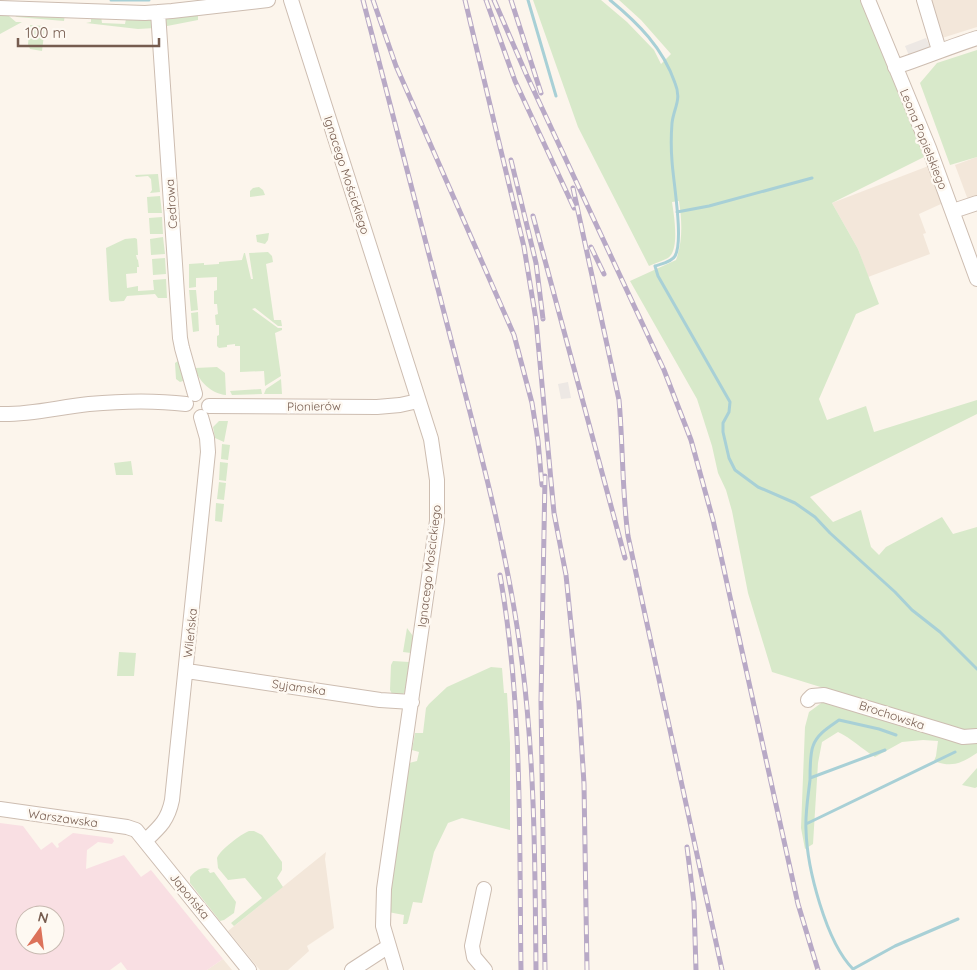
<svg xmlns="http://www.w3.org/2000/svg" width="977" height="970" viewBox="0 0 977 970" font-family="Quicksand,sans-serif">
<rect width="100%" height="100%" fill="#fcf5ec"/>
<path fill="#f3e7da" d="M930 0H977V27L942 38Z
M977 157V197L968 200 955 165Z
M931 165 944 198 941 204 919 214 926 233 923 234 930 254 868 277 858 249 832 203Z
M326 852 325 859 334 928 307 946 309 951 288 970H260L228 931Z
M223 959 232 970H207Z"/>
<path fill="#ede8e4" d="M926 38 931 49 910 58 905 46Z
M568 382 571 398 561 399 558 384Z"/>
<path fill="#f9dfe3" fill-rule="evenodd" d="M0 823 23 826 41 850 52 842 57 848 59 847 58 844 73 833 112 838 114 841 112 844 98 842 87 850 86 869 124 855 141 877 151 870 223 959 207 970H127L121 962 110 970H0ZM25 915H55V945H25Z"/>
<path fill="#d8e9ca" d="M533 0H601L627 22 654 50 661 64 671 54 641 20 619 0H863L928 155 832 203 858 249 879 304 856 314 819 399 827 420 866 406 874 432 977 400V414L810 497 833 522 861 510 871 547 879 555 886 547 942 517 953 534 977 527V731L966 732 772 672 748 593 732 511 726 490 718 473 712 446 697 399 630 281 676 260C683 241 682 221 679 201L672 202C674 215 680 250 668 258 663 261 655 263 649 266L578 127Z
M0 11H3L16 22H22L0 34Z
M8 12 65 14 64 21 17 17Z
M198 15V20L162 27 166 18Z
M91 16H101L102 23 125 24 126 19H151L155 28 138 29 86 23 91 22Z
M30 25 45 26 42 51 30 49 28 44Z
M977 50V157L950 165 920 83 937 63Z
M158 174 160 192 150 193 152 190 151 179 148 176 136 177 135 175Z
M259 187 263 190 265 195 250 197V191L253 188Z
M160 196 162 213H148L147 197Z
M162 217 163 234H150L149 218Z
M269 233 268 240 265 244 257 242 256 235Z
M163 237 165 254 151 255 150 239Z
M135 238 137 239 138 255H136L137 259 138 260 139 267H137V273L126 274 127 288 138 286V291L154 290 153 280 166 279 167 298H158L155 294 127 296 124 301 111 302 109 300 106 248 125 239Z
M268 252 272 256 273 262 266 264 274 320H281L282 326H278L255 308 252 309 278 328H282V330L275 333 281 376 265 386 264 371 240 372V346H235V344L227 345V347L219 348 217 346V336L219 335V325H216L215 315 218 314 217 304H214V291L217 290V277L196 278V287L189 288V264L204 263V265L219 264V262L242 260 244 253H245L251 279H253L249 253Z
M165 258 166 274 153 275 152 259Z
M189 290H196L198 310 191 311Z
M198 312 199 331 193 332 191 313Z
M178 361 182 364 186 380 180 382 176 379 175 363Z
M217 367 225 373 226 395C212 394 198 381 195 368Z
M281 379 282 394H264L266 389Z
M261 389 262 394 232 395 230 391Z
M219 421H228L224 442 215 438 213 427Z
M222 444 230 445 228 460 221 459Z
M131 461 133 475H116L114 463Z
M220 462 228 463 226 481 219 480Z
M219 482 226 483 224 500 217 499Z
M216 503 224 504 222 522 215 521Z
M407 628 413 636 411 653 403 652Z
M119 652 136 653 134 676H117Z
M393 661 409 662 405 692 403 694H392L390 690 391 665Z
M491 667 502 668 504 693H507L510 743V830L462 818 448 823 434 852 422 903 413 902 408 922 407 924H403L404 915 388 912 387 909 409 763 417 761 419 752 412 750 415 733H423L426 708 429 704 447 687Z
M824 701 977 739V753C962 763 952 768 934 761L936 756 938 741 923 740 902 742 875 757C862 749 851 738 838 732L822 742 818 763 813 844 805 849 801 828 805 727 809 712Z
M977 768V787L975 788 962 785Z
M249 831H254L262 835 282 862V870L277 878 283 887 234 926 231 923 262 898 245 878 228 880 218 868 217 858C220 850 241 834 249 831Z
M205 868 210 869 208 870 210 873 214 872 236 902 234 913 224 920 220 921 190 883V877C194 872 199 868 205 868Z"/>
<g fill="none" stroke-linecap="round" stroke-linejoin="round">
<path stroke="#a8d0d6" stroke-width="3" d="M111 0H149
M528 0 556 96
M610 0C638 23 663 48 675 83 682 100 674 107 672 123 671 136 671 149 672 161 673 180 684 241 675 256 672 262 661 264 655 266L658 276 730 402 729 412 723 423V432L729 458 735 470 758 487 795 503 815 517 830 533 895 592 912 610 940 632 977 669
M677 212 709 206 812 178
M896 735 879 729 839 720C829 727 817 734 813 746 810 754 810 771 810 780 808 797 805 814 806 830 807 868 826 942 853 969L895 946 958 919
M810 778 885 750
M806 824 955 752"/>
<g stroke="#cdbdb1" stroke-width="16">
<path id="minor" d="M291 0 431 439 437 480V521L384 889 383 926 396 970
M868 0 929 148 977 279
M924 0 939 50
M0 8 145 13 172 11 268 0
M158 12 180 338 182 348 195 394
M895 67C923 58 949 47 977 38
M953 211 977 203
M209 406 377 407 400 405 418 401
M0 414C30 415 59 407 89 404 121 401 154 400 186 404
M187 671 380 700 412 702
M808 700 812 696 824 695 947 732 963 737 977 736
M0 809 127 827 136 830 249 970
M145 841C160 827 168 820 172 800L208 452 207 438 201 417
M484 889 472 946 474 957 485 970
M352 970 389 946"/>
</g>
<use href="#minor" stroke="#fff" stroke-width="14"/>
<g stroke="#b8a9c6" stroke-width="5">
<path id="rail" d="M363 0C393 117 424 234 454 351 481 454 509 557 522 662 535 764 535 867 536 970
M373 0 396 66 411 100 514 335 532 403 538 441 542 485
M465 0 524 247 536 320 554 513 566 575 579 704 584 784 587 970
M486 0 515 81 574 208
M494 0 527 76 664 370 691 440 713 520 798 904 818 970
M511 0 541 93
M511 160 536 263 543 319
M573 188 619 400C623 445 622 491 628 536L722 970
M533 216 625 558
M591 247 604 274
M545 476 541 701 545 970
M500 575C523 705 519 838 521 970
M687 847 694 903 696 970"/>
</g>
<use href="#rail" stroke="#fef9f2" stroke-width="3" stroke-dasharray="9" stroke-linecap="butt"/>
</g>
<g text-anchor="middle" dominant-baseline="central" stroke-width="5" stroke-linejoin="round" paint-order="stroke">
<g font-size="12" fill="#765c4f" stroke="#fef9f2">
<text transform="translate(924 139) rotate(68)">Leona Popielskiego</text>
<text transform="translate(347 175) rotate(72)">Ignacego Mościckiego</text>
<text transform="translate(171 204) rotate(-94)">Cedrowa</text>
<text transform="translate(314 406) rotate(-1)">Pionierów</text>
<text transform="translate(429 566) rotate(-83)">Ignacego Mościckiego</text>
<text transform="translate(190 633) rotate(-84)">Wileńska</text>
<text transform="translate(299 687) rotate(8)">Syjamska</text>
<text transform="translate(892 715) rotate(18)">Brochowska</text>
<text transform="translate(63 818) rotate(8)">Warszawska</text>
<text transform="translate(190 896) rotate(51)">Japońska</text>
</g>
</g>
<g transform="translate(40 930) rotate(14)"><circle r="24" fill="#fef9f2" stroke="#c8bab1"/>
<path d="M0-4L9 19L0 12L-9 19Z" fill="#dc725a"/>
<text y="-8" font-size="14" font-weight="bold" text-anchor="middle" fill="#765c4f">N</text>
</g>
<path d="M18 38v8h141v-8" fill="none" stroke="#765c4f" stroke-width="2.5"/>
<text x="25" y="38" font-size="15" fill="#765c4f" stroke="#fef9f2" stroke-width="4" paint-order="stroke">100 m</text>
</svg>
